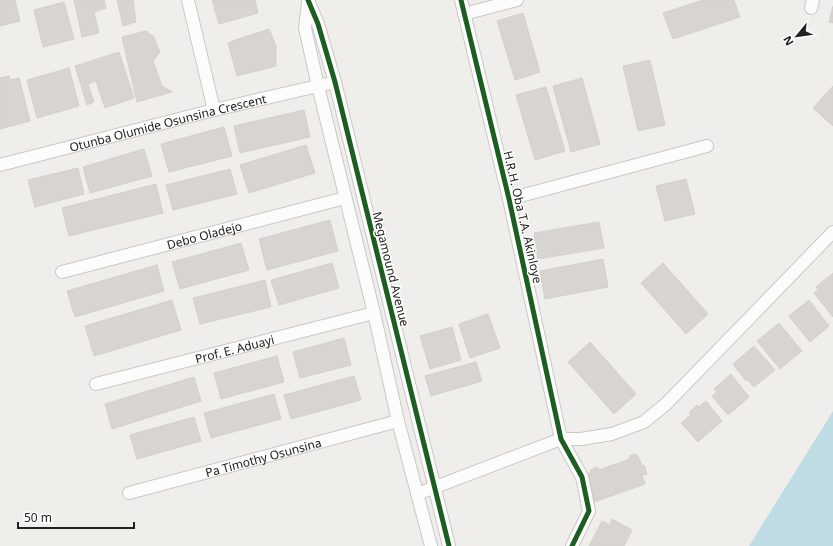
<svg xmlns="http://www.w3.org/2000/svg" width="833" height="546" viewBox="0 0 833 546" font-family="'Noto Sans',sans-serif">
<rect width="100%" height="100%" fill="#f0eeeb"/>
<path fill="#bfdbe3" d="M833 411V546H749Z"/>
<path fill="#d7d4d2" stroke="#d3d0cc" d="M0 0H15L20 21 0 26Z
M74 0H104L106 8 94 12 99 33 82 37Z
M117 0H133L136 22 123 26Z
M212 0H255L258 13 219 24Z
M703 0H734L740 17 673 39 663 13Z
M64 2 74 39 43 47 34 10Z
M833 6V23L829 22Z
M523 13 540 72 515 80 497 21Z
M269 29 276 46V66L237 76 228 43 235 40Z
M146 31 154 37 160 52 153 61 162 86 172 92 137 102 122 37Z
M119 52 134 98 105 108 96 81 88 84 94 102 87 105 75 66Z
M650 60 665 125 638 131 623 66Z
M69 68 79 106 37 118 27 80Z
M9 76 10 80 19 78 30 121 0 129V78Z
M582 78 600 144 571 152 553 86Z
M833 86V126L813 108Z
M546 87 565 151 535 160 516 95Z
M304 110 310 137 240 153 234 126Z
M224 127 232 156 169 172 161 144Z
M306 145 315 173 249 193 240 165Z
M144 149 152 176 90 193 83 167Z
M78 168 84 194 35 207 28 180Z
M230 169 237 194 173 210 166 185Z
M686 179 695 214 665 221 656 186Z
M156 184 163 213 69 236 62 208Z
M330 220 338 251 267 270 259 239Z
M599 222 604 248 538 259 534 233Z
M241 243 249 270 180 289 172 262Z
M603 259 608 287 545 299 540 271Z
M332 263 339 288 279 305 271 280Z
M663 263 708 314 686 334 641 283Z
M157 265 164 291 75 317 67 291Z
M833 273V317L814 293 818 289 816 287Z
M265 280 271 307 200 324 193 298Z
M172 300 181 330 94 356 85 326Z
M809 300 829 326 810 342 789 316Z
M488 314 500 348 470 358 459 324Z
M779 323 802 351 780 369 757 341Z
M452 327 461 360 430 369 420 336Z
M344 338 351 365 300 378 293 352Z
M590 342 636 394 614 414 568 362Z
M754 346 775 370 754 387 748 380 746 381 733 364Z
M277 356 284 382 221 399 214 373Z
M476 362 482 381 431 396 425 376Z
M731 374 749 397 728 415 712 396 717 392 714 389Z
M354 376 361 400 291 419 284 395Z
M194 377 201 401 112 429 105 404Z
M274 394 281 419 211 438 204 413Z
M706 401 722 421 698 442 681 423 691 415 689 413 697 405 699 407Z
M194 417 201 441 137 459 130 435Z
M636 454 637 456H638L642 466 644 465 647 474 642 475 645 484 594 502 585 474 591 473 590 470 598 467 599 470 630 459 629 456Z
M612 519 632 530 624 546H589L602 521 610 525Z"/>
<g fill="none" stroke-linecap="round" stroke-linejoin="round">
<g stroke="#c9c8c7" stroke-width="14">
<g id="street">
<path d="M188 0 214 110"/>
<path d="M308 0 318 24 335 82 449 546"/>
<path d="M461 0 509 199 561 439 582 477 589 511 572 546"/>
<path d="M308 3 305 28 318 86 374 313 398 421 431 546"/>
<path d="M811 8 813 0"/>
<path d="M464 14 517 0"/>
<path id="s1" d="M0 165 214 110 335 82"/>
<path d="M509 199 707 146"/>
<path id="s2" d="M62 272 345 198"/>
<path id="s3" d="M96 384 374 313"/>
<path id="s4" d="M129 493 398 421"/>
<path d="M417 494 561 439H581L612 434 644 422 666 404 833 232"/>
</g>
</g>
<use href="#street" stroke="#fdfcfc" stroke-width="12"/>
<g stroke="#fff" stroke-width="8">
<path id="cycleway" d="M308 0 318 24 335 82 449 546
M461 0 509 199 561 439 582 477 589 511 572 546"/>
</g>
<use href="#cycleway" stroke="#1b5e20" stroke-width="5"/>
</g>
<g text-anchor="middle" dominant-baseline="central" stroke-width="3" stroke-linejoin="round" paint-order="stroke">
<g font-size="12" fill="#222" stroke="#fff">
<text stroke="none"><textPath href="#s1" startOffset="173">Otunba Olumide Osunsina Crescent</textPath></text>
<text transform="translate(523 217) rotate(77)">H.R.H. Oba T.A. Akinloye</text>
<text stroke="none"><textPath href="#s2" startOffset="147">Debo Oladejo</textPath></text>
<text transform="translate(391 269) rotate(76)">Megamound Avenue</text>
<text stroke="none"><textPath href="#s3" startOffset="143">Prof. E. Aduayi</textPath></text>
<text stroke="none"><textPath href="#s4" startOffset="139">Pa Timothy Osunsina</textPath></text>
</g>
</g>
<g transform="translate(797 36) rotate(241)" stroke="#ffffff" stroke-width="3" paint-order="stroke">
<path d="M0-3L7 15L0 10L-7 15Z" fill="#222222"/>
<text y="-6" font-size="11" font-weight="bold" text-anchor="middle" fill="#222222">N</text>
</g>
<path d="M18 522v6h116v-6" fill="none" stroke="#222222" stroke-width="2"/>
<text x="24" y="522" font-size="12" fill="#222222" stroke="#ffffff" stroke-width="3" paint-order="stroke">50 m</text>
</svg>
